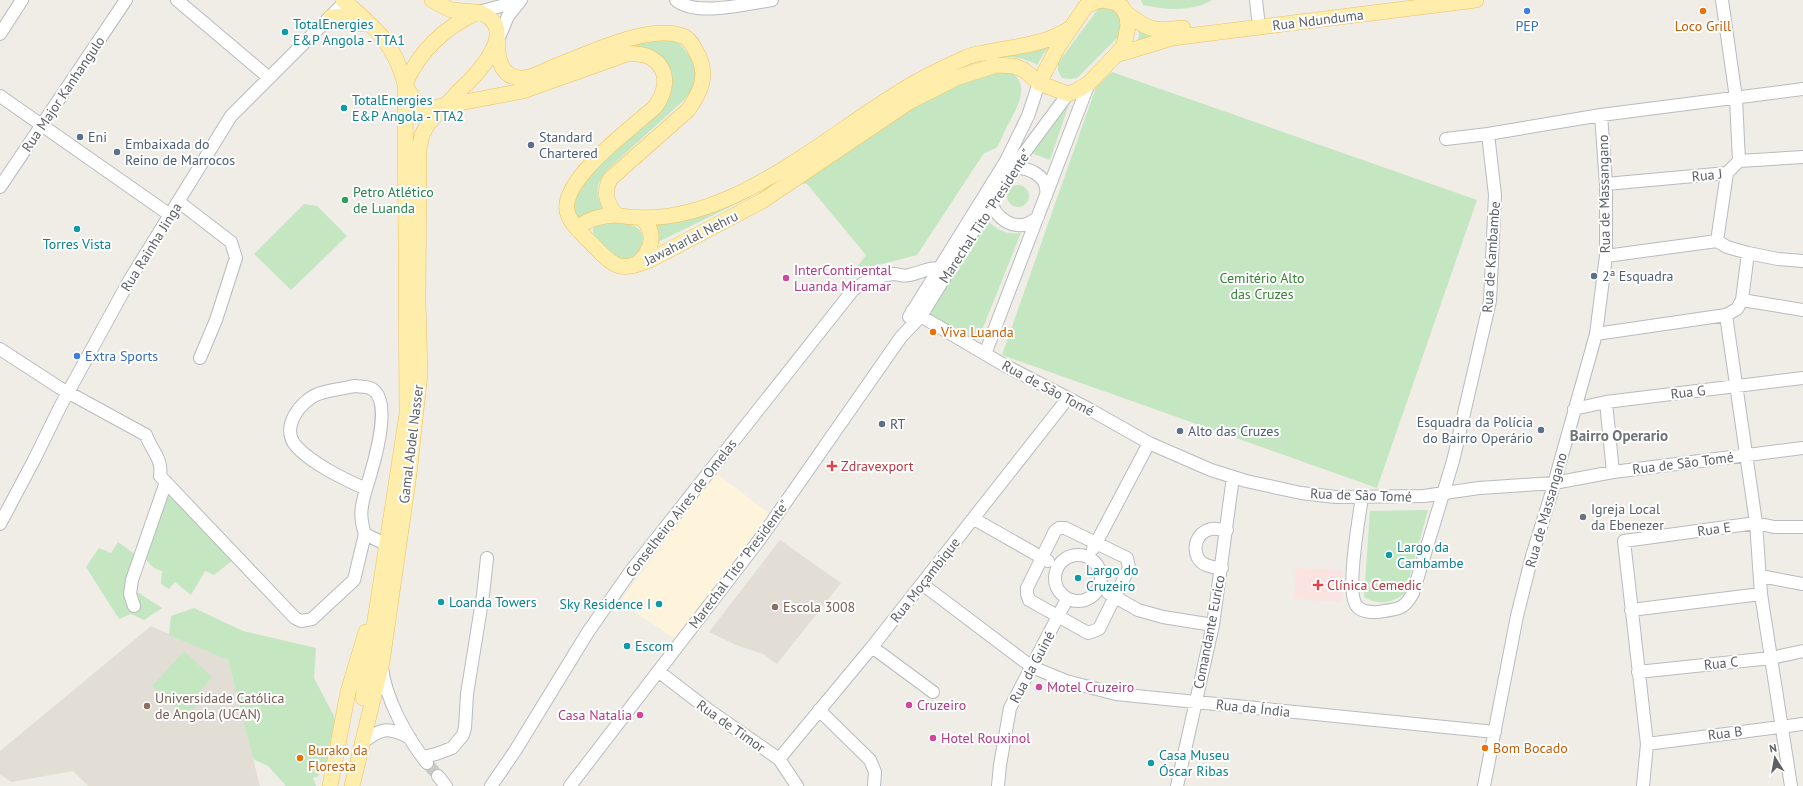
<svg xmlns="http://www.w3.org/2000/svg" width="1803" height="786" viewBox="0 0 1803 786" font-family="'PT Sans',sans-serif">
<rect width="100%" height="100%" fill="#efede5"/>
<path fill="#fef4dc" d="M715 472 772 516 677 640 620 602Z"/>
<path fill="#e2ded6" d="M780 540 841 583 777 664 763 654 736 645 709 632Z
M151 626 228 660 260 786H88L73 771 11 782 0 774V751Z"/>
<path fill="#fbe3e2" d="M1296 568 1343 571 1341 602 1294 599Z"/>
<path fill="#c4e7c2" d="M1141 0H1212C1193 12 1164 10 1143 5Z
M1107 6 1122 14 1121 34 1077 78 1070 79 1062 78 1058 71V63L1098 9Z
M1138 26 1172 33 1137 41 1139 36Z
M647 38 677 41C689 53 701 69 693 87 692 91 687 96 684 100L605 172C595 188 594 198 608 212L578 221 571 204 581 184 662 104 657 56 515 81Z
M1053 43 1044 53 1037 65C1004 45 962 66 931 81L750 197 654 244 653 233 647 222 674 218 701 211 728 202 754 190 896 99 944 70 971 61Z
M1009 71C1033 84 1016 110 1006 128 1003 134 1000 144 996 148 993 150 988 151 984 153L917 255 867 268 857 267 866 255 807 184 798 183 903 109 966 78Z
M1112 72 1477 200 1377 488 1002 355 1096 87Z
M1072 95 1050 160 1031 153Z
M1007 196a11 11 0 1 1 22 0a11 11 0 1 1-22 0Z
M304 204 317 206 347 236 291 290 254 254Z
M987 219C997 231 1005 234 1021 233L979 338 970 341 931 317 928 309Z
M603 223C613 223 624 222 634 226 653 234 639 263 619 260L594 236 593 229 597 224Z
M166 482 237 557 214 575 205 571 191 595 175 582 169 589 161 584 162 571 154 568 141 555Z
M1428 510 1405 594C1390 603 1380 606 1364 597L1370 511Z
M118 542 140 558 130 592 139 593 162 608 144 620 131 614 119 619 86 567 99 548 111 553Z
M194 608 243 631 316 648 314 678 334 716 338 742 329 769 315 763 319 776 313 778 316 786H286L268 766 253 759 228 660 169 635 171 616Z
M184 651 212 677 197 695 202 700 186 717 152 686Z"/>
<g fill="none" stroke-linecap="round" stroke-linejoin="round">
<path stroke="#cacac5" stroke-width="12" stroke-dasharray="12 6" stroke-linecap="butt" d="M427 763 438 776"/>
<g stroke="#b8bbbf" stroke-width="14">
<path id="minor" d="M177 0 268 77
M676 0C695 17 747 4 772 0
M1256 0 1258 18
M1722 0 1736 98 1739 161
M478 12 501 6 516 0
M0 34 22 0
M498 40 508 16 521 0
M0 96 170 215
M1446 139 1488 134 1601 115 1803 89
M1008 169C1026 165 1050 175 1046 196
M1727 173 1717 241 1727 247 1748 253 1742 300 1737 309 1726 315 1756 523 1761 594 1791 786
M1606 184 1727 173 1739 161 1803 157
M0 187 126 0
M989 196C994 219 1017 236 1038 217
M179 202 231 242 236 258 216 320 200 358
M1748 253 1778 259 1803 261
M1606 256 1717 241
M1742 300 1803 310
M912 311 1004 365 1089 409 1149 443 1211 470 1246 481 1301 493 1336 497 1424 496 1479 488 1554 483 1613 472 1803 448
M909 317 1006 161 1028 116 1039 83
M1596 334 1726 315
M0 349 60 388 146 435C151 450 163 459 160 476L295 618 301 621 312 619 354 580 365 534
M985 354 1089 83
M354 386C360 387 367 386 372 389 394 402 372 470 366 489 344 479 312 464 296 446 280 428 300 401 318 394 329 390 342 389 354 386Z
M1606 402 1613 472
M1574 409 1606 402 1803 378
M366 489C361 507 359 516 365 534L385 544
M1362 497C1359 518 1346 590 1356 605 1361 613 1375 613 1384 611 1400 609 1405 608 1413 593L1453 461 1490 301 1495 195 1488 134
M974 519 1048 561
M0 524 34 460 60 407 129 281 231 116 345 2
M1059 528H1065L1127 558 1129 568 1099 629 1088 633 1029 600 1027 594V588L1055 531Z
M1093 549 1149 443
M1055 578a23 23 0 1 1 46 0a23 23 0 1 1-46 0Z
M1222 568C1217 568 1211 567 1206 565 1190 558 1193 533 1211 529 1216 528 1221 530 1227 530
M1760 576 1803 584
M922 584 1032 667 1066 681 1116 694 1495 732
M1108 593 1138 610 1163 617 1213 625
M134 606 130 594 132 580 166 482
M1631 610 1761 594
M872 647 933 692
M382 667C385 698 407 738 427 763
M658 671 710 711 779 759 797 786
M1638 672 1771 658 1803 651
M819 710 870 760 875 772 874 786
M361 744C380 728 388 726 410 738
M1647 744 1803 724
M423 757 436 754 452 748 463 735 465 728 467 694 483 595 487 558
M779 759 872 647 1068 398
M438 776 446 786
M491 786 515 751 588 632 630 572 853 290C865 281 878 275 894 274 899 274 904 277 909 275 925 272 931 264 948 272
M570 786 760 539 901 337 921 316 991 202 1013 168 1068 94
M998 786 1000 765 1010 708 1067 599
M1177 786 1213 625 1233 477
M1484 786 1517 616 1532 556 1550 498 1596 334 1606 256V184L1601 115
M1643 786 1647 744 1624 541 1756 523 1774 527H1803"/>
</g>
<g stroke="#f1c05d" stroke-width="16">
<path id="major" d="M343 0C375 28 394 42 405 84L407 414 363 698
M432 0 451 10 475 12
M478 12C523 27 477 75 458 92 454 96 450 102 445 105 441 107 429 109 424 107 414 103 410 93 405 84 420 50 445 27 478 12Z
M1125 12C1149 31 1153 31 1183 28
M331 17 352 16 361 24
M498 41C497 56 500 77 520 78 530 79 542 72 551 68 584 56 652 21 685 37 692 41 695 50 699 57 708 77 700 93 688 110L610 179C603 194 607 203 616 215 722 236 826 134 911 85 928 75 947 66 965 58 972 54 980 54 988 52 1016 46 1045 45 1069 29
M1116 55 1172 38 1476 0
M577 228C590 218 601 216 616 215
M637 264C651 252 658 233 642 219
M330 786 348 692 366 632
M352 786 382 662 409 474 420 374 418 302 419 149 422 135 428 124 444 106 523 91 627 54C663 51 675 80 655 107 634 126 561 179 567 211 570 225 587 238 597 249 618 271 624 270 652 259L762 201 909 102 956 78 996 65 1014 66 1024 70 1039 83 1068 94 1076 91 1089 83 1116 55 1124 45 1128 26 1127 17 1122 7 1116 3 1104 0 1097 1 1086 6 1058 47 1039 83"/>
</g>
<use href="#minor" stroke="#fff" stroke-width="12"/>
<use href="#major" stroke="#feedab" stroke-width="15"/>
</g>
<g fill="#3f7fe0" stroke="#fff" stroke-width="1.5">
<circle cx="1527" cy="11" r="4"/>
<circle cx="77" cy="356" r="4"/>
</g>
<g fill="#e8710a" stroke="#fff" stroke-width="1.5">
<circle cx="1703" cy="11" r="4"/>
<circle cx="933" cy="332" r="4"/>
<circle cx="1485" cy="748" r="4"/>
<circle cx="300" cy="758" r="4"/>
</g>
<g fill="#0f9aa8" stroke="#fff" stroke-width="1.5">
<circle cx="285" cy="32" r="4"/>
<circle cx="344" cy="108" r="4"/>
<circle cx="77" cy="229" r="4"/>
<circle cx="1389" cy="555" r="4"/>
<circle cx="1078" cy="578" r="4"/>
<circle cx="441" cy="602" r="4"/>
<circle cx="659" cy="604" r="4"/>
<circle cx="627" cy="646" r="4"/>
<circle cx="1151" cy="763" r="4"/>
</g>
<g fill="#5c6f8a" stroke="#fff" stroke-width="1.5">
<circle cx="80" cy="137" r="4"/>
<circle cx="531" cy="145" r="4"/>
<circle cx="117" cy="152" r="4"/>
<circle cx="1594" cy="276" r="4"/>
<circle cx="882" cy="424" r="4"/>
<circle cx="1541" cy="430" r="4"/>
<circle cx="1180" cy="431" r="4"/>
</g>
<circle fill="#2e9e5b" stroke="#fff" stroke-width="1.5" cx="345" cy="200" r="4"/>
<g fill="#d1479c" stroke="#fff" stroke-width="1.5">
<circle cx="786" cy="278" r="4"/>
<circle cx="1039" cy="687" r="4"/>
<circle cx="909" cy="705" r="4"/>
<circle cx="640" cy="715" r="4"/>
<circle cx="933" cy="738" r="4"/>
</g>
<g fill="#e0444e" stroke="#fff" stroke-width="1.5">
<path d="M830 460h4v4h4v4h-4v4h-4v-4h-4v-4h4z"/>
<path d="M1316 579h4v4h4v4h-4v4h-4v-4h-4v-4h4z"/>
</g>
<circle fill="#6b7280" stroke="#fff" stroke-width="1.5" cx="1583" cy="517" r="4"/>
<g fill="#8d6e63" stroke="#fff" stroke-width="1.5">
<circle cx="775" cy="607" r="4"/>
<circle cx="147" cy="706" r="4"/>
</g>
<g text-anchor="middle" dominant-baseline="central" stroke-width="4" stroke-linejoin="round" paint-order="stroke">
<g font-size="14" fill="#5d6166" stroke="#fff">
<text transform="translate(1318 20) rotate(-7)">Rua Ndunduma</text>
<text transform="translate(63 94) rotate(-56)">Rua Major Kanhangulo</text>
<text transform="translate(1707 175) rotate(-6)">Rua J</text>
<text transform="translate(1604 194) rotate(-91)">Rua de Massangano</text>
<text transform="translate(985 216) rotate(-57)">Marechal Tito "Presidente"</text>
<text transform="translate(691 238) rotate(-27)">Jawaharlal Nehru</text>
<text transform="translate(151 247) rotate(-58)">Rua Rainha Jinga</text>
<text transform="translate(1491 257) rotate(-86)">Rua de Kambambe</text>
<text transform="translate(1048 388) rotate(28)">Rua de São Tomé</text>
<text transform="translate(1688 392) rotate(-7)">Rua G</text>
<text transform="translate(411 444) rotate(-83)">Gamal Abdel Nasser</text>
<text transform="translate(1683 463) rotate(-7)">Rua de São Tomé</text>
<text transform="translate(1361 495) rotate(2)">Rua de São Tomé</text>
<text transform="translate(681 508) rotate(-52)">Conselheiro Aires de Omelas</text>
<text transform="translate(1546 510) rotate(-74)">Rua de Massangano</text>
<text transform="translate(1714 529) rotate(-8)">Rua E</text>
<text transform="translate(739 564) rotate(-53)">Marechal Tito "Presidente"</text>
<text transform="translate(925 580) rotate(-52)">Rua Moçambique</text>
<text transform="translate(1209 632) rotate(-79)">Comandante Eurico</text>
<text transform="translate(1721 663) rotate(-6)">Rua C</text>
<text transform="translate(1032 667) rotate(-62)">Rua da Guiné</text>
<text transform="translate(1253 708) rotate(6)">Rua da Índia</text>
<text transform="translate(731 726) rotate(35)">Rua de Timor</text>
<text transform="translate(1725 733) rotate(-7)">Rua B</text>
</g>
<g font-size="14" fill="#0d838f" stroke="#fff" text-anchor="start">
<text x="293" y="24">TotalEnergies<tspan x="293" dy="16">E&amp;P Angola - TTA1</tspan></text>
<text x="352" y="100">TotalEnergies<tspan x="352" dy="16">E&amp;P Angola - TTA2</tspan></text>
<text x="77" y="244" text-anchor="middle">Torres Vista</text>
<text x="1397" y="547">Largo da<tspan x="1397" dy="16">Cambambe</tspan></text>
<text x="1086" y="570">Largo do<tspan x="1086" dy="16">Cruzeiro</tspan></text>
<text x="449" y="602">Loanda Towers</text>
<text x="651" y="604" text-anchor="end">Sky Residence I</text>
<text x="635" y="646">Escom</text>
<text x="1159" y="755">Casa Museu<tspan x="1159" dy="16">Óscar Ribas</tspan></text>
</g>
<g font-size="14" fill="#366cbe" stroke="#fff">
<text x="1527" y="26">PEP</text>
<text x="85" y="356" text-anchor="start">Extra Sports</text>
</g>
<g font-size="14" fill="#c56008" stroke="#fff" text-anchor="start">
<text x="1703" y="26" text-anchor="middle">Loco Grill</text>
<text x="941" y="332">Viva Luanda</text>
<text x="1493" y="748">Bom Bocado</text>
<text x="308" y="750">Burako da<tspan x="308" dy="16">Floresta</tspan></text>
</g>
<g font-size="14" fill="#4e5e75" stroke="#fff" text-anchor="start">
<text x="88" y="137">Eni</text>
<text x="539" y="137">Standard<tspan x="539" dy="16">Chartered</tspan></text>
<text x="125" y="144">Embaixada do<tspan x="125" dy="16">Reino de Marrocos</tspan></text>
<text x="1602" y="276">2ª Esquadra</text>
<text x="1533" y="422" text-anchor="end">Esquadra da Polícia<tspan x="1533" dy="16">do Bairro Operário</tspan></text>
<text x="890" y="424">RT</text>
<text x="1188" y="431">Alto das Cruzes</text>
</g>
<g font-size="14" fill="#27864d" stroke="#fff" text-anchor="start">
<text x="353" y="192">Petro Atlético<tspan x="353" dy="16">de Luanda</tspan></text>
</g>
<g font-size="14" fill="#b23c85" stroke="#fff" text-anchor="start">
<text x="794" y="270">InterContinental<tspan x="794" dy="16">Luanda Miramar</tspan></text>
<text x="1047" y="687">Motel Cruzeiro</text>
<text x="917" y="705">Cruzeiro</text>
<text x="632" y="715" text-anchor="end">Casa Natalia</text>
<text x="941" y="738">Hotel Rouxinol</text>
</g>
<g font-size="14" fill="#358436" stroke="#fff">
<text x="1262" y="278">Cemitério Alto<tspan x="1262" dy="16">das Cruzes</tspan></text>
</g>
<g font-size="14" fill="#be3a42" stroke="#fff" text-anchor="start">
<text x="841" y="466">Zdravexport</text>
<text x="1327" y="585">Clínica Cemedic</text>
</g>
<g font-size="14" fill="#5b616d" stroke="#fff" text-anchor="start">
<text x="1591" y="509">Igreja Local<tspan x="1591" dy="16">da Ebenezer</tspan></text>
</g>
<g font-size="14" fill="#785e54" stroke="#fff" text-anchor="start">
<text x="783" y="607">Escola 3008</text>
<text x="155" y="698">Universidade Católica<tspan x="155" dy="16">de Angola (UCAN)</tspan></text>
</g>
<g font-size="15" font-weight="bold" fill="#6e7378" stroke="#fff">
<text x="1619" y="435">Bairro Operario</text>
</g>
</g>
<g transform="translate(1775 758) rotate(349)" stroke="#ffffff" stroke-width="3" paint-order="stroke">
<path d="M0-3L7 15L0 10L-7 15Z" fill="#5d6166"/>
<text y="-6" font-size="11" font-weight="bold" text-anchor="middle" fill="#5d6166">N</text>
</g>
</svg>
